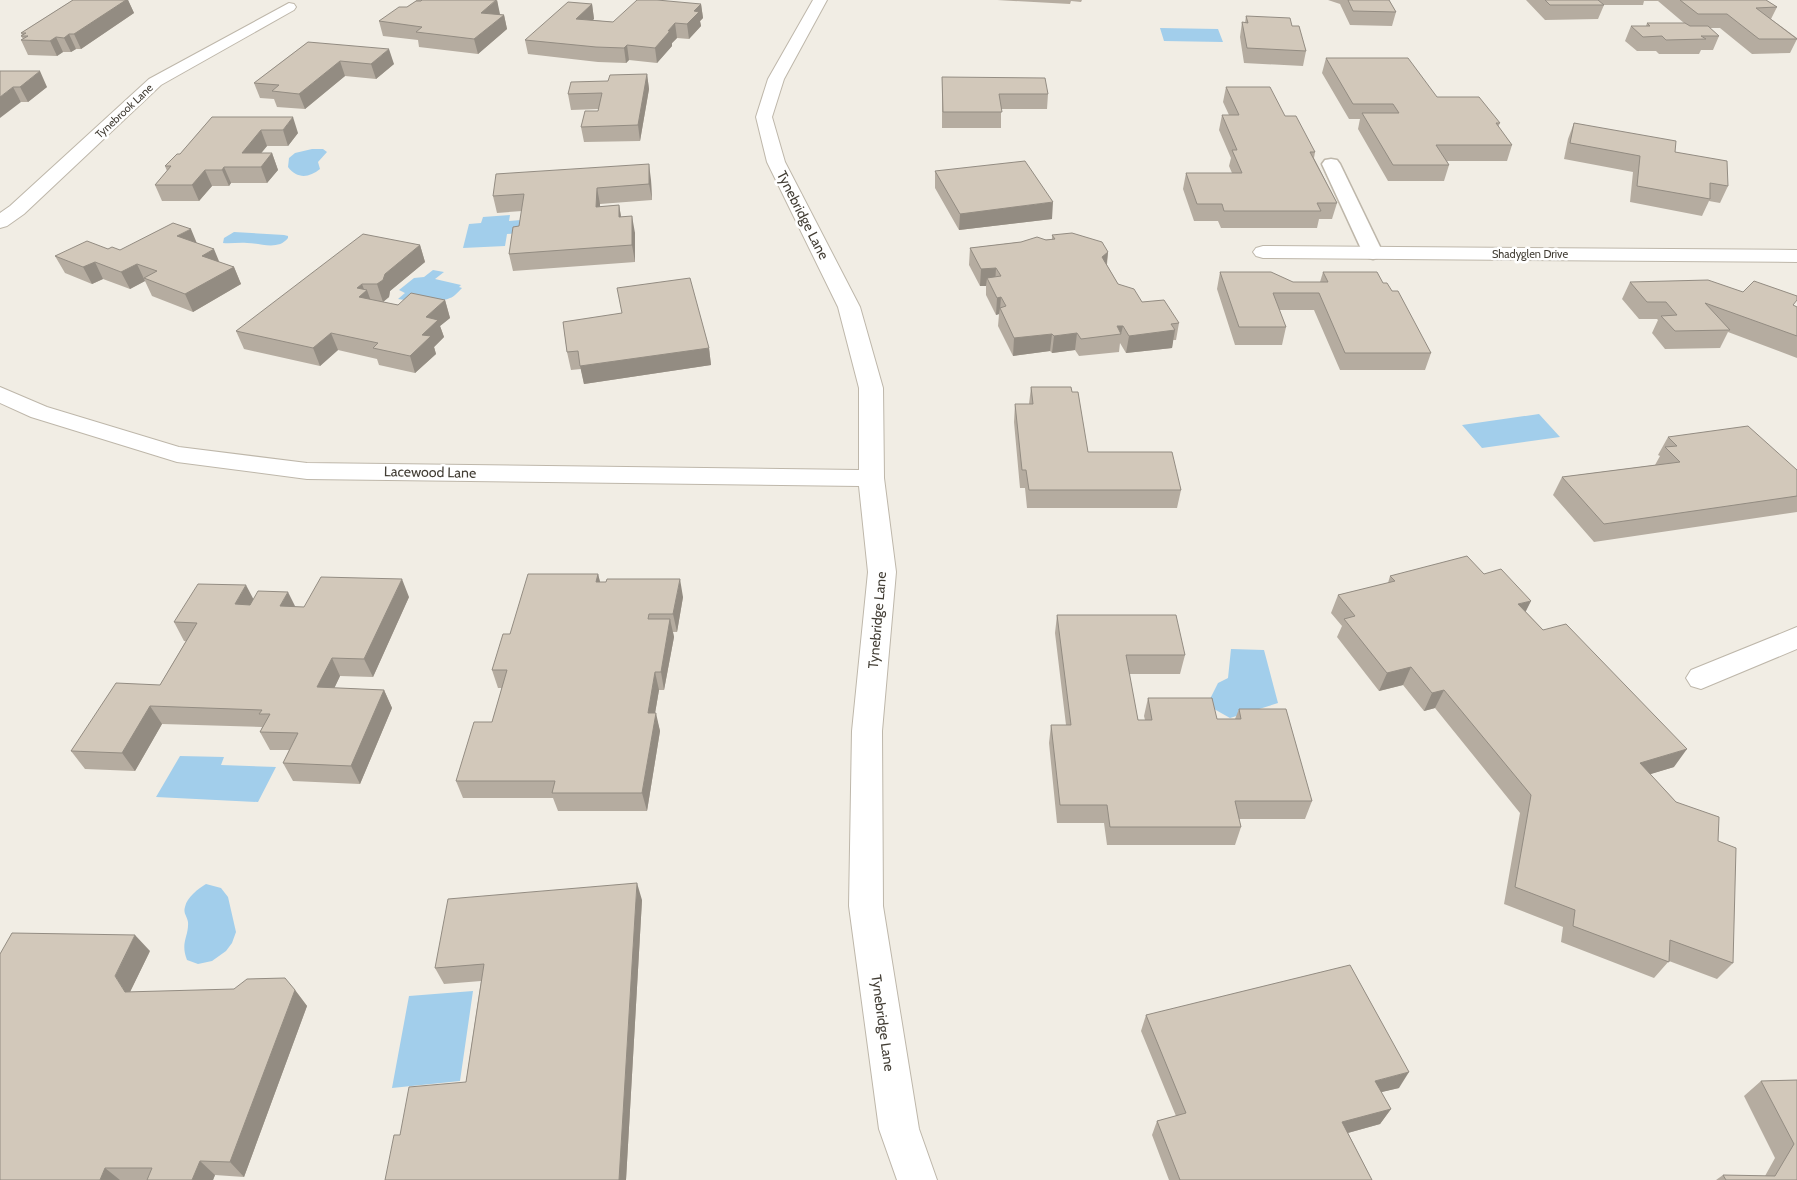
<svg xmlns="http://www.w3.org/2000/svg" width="1797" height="1180" viewBox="0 0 1797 1180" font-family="Cabin,sans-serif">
<rect width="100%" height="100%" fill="#f1ede4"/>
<path fill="#a2ceeb" d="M1160 28 1218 29 1223 42 1164 41Z
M312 149H323L327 152 318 162 320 169C309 178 297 179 288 167L289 158 295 153Z
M510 215 509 221 521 220 519 233 507 234 505 246 463 248 469 224 481 223 483 217Z
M234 232 284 235 288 236V238C278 251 260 243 247 243 239 242 231 244 223 243L224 238Z
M433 270 444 272 435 279 461 285 459 287 462 288C459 291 454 297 450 298 437 304 413 302 398 299L405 293 399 290 414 278 424 277Z
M1539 414 1560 437 1482 448 1462 425Z
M1231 649 1264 650 1278 703 1230 718 1207 705 1218 683 1228 678Z
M180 756 224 757 221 765 276 767 258 802 156 797Z
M206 884 221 888 228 897 236 932 232 943 226 951 212 961 198 964 187 960C180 942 189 937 188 922 187 916 183 913 185 907 187 897 198 889 206 884Z
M473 991 460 1081 392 1088 409 996Z"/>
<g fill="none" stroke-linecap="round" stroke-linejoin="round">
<g stroke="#beb7aa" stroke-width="3">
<path id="service" d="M1331 159 1337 160 1340 164 1383 253 1380 257 1373 259 1366 257 1363 253 1322 164 1325 160Z"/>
</g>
<g stroke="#beb7aa" stroke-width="2">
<path id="minor" d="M813 0H827L784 79 772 117 785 162 860 307 883 388 884 478 896 572 882 731 883 906 919 1129 937 1180H897L879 1129 849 906 852 731 868 572 859 486 307 479 177 462 31 417 0 403V387L47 407 179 447 307 463 859 470V388L838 307 767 162 756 117 768 79Z
M289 3 294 4 296 7 294 10 161 85 24 214 7 226 0 228V213L10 206 149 79Z
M1263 246 1797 250V262L1263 258 1256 256 1253 252 1256 248Z
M1797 627V649L1701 689 1691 686 1686 678 1691 670Z"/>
</g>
<use href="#service" fill="#fff" fill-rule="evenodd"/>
<use href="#minor" fill="#fff" fill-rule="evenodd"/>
</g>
<path fill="#b5aca0" d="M73 0H128L134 13 81 49H76L71 52H63L57 56 28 55 21 40 23 39 21 36 22 35 21 33Z
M416 0H497L499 14 504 15 507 29 478 54 419 47 418 40 383 36 379 21 407 7 416 1Z
M997 0H1082L1081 2 1071 1 1070 4Z
M1328 0H1389L1396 12 1392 26 1350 25 1340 4Z
M1526 0H1766L1777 7 1771 19 1797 38V39L1790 53 1752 54 1720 28H1710L1719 36 1713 50H1701L1699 54H1659L1656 51H1637L1625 41 1631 26H1646L1647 23H1684L1658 1H1644L1643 5H1604L1598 19 1545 20Z
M592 4 594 19 592 20 613 22 701 4 703 18 700 21 701 26 689 39 677 38 672 43V46L657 63 629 60 626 63 598 62 528 54 525 40Z
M1246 16 1292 26 1306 51 1303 66 1244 63 1240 37 1242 22 1245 23Z
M308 42 394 64 376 79 345 76 305 109 277 107 274 99 260 98 254 83Z
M1326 58 1437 97 1500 123 1498 127 1512 145 1507 161H1447L1449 165 1444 181H1388L1358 129 1360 119H1349L1322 73Z
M0 71 47 87 28 102H21Z
M647 74 649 89 640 141 584 142 581 127 598 111V109L571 110 568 94 608 81Z
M942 77 1048 94 1047 109H1001V128H942Z
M1226 87 1285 116 1315 152 1314 158 1337 203 1332 219H1319L1317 228H1221L1218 221H1194L1183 189 1186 173H1232L1229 166 1231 158 1219 130 1222 115H1229L1223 102Z
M212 117 298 133 288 146H267L261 153H272L278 170 267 183H231L229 186H212L199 201H162L155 185 167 171 165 166 180 154Z
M1574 123 1675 152 1728 186 1720 203 1709 201 1702 216 1630 202 1633 172 1564 159 1568 139Z
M935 171 1052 219 959 230 935 188Z
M651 180 652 200 600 204V207L619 205 621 217 635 233V262L513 271 509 254 519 226 522 211 497 213 493 196Z
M1052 235 1108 252 1107 265 1118 284 1142 302 1179 323 1176 340H1173L1172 348 1126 353 1120 343 1119 352 1079 356 1075 350 1052 353 1050 351 1013 356 998 326 999 314 996 315 986 295V286H980L969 265 970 248 1021 242 1052 239Z
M197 243 219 262 234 267 241 284 193 312 152 296 145 281 130 289 103 279 92 284 65 273 55 256 108 249 120 250Z
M420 245 425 262 390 291 389 297 383 302 398 305 445 300 450 318 440 326 444 337 434 347 436 354 415 373 379 365 377 359 338 350 320 366 244 349 236 331Z
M1220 272 1293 282H1320L1323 272 1383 283 1392 291 1431 353 1425 370H1340L1314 310H1279L1286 327 1282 345H1235L1217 289Z
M1630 282 1743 292 1797 307V358L1728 332 1720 348 1665 349 1652 333 1658 320 1657 319H1639L1622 299Z
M563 322 709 348 711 365 584 384 581 369 571 370 567 352Z
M1031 387 1072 392 1088 452 1181 490 1177 508H1027L1025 488H1020L1014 422 1015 404H1029Z
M1668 437 1797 470V512L1594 542 1553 495 1562 477 1655 465 1660 456 1658 455Z
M598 574 600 582 683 597 677 632H673L674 637 664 690H659L655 713 660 731 647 811H558L553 798H463L456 781 492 722 502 688H498L492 670 510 634Z
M1484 574 1526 612 1674 767 1650 774 1676 802 1718 841 1733 963 1717 979 1669 961 1654 978 1561 942 1563 927 1504 904 1520 813 1435 708 1424 711 1403 685 1379 691 1337 637 1342 626 1331 613 1338 595 1388 583 1390 576Z
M409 597 373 677 340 676 334 688 384 690 392 708 360 784 293 781 283 763 289 750H270L260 732 262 727 162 724 135 771 85 769 71 751 160 685 186 641H184L174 622 253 599 295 607H304Z
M1057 615 1185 655 1180 674H1129L1138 720H1145L1144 716 1148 698 1217 719H1235L1239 709 1312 801 1305 819H1239L1241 827 1235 845H1107L1104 823H1057L1049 743 1051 725H1066L1055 633Z
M642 900 626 1180H385L400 1135 466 1082 481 981 444 984 435 968Z
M150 951 130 992 295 990 307 1006 244 1177 215 1175 213 1180H0Z
M1146 1015 1399 1088 1381 1092 1391 1109 1380 1124 1348 1133 1372 1180H1169L1152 1135 1157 1121 1176 1116 1141 1031Z
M1797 1080V1180H1716L1723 1175 1765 1176 1775 1158 1744 1096 1761 1081Z"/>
<path fill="#938c82" d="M126 0H128L134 13 81 49 74 34Z
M497 0 500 14 484 27 481 13Z
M592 4 594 19 578 33 576 19Z
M701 4 703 18 700 21 701 26 689 39 687 24 694 11Z
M504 15 507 29 478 54 474 39Z
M675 23 677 38 672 43V46L657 63 655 48 668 31Z
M69 34 76 49 71 52 64 38Z
M56 37 63 52 57 56 50 41Z
M627 45 629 60 626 63 624 48Z
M389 49 394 64 376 79 371 64Z
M340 61 345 76 305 109 299 94Z
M40 71 47 87 28 102 20 87Z
M647 74 649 89 640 141 638 125Z
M13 87 21 102 0 118V97Z
M293 117 298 133 288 146 283 130Z
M261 130 267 146 250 167 242 153Z
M272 153 278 170 267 183 261 167Z
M649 164 651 180 652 200 649 184Z
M224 167 231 183 229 186 222 170Z
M205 170 212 186 199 201 192 185Z
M597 188 600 204V224L596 207Z
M1053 202 1052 219 959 230 960 214Z
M619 205 622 222 619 217Z
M632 216 635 233V262L632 245Z
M191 229 198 246 177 236Z
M420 245 425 262 390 291 389 297 383 302 377 284 385 274Z
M214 249 221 266 202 256Z
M1108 252 1106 269 1102 257Z
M95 262 103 279 92 284 83 267Z
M137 264 145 281 130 289 121 272Z
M234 267 241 284 193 312 185 294Z
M996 268 995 285 987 278 986 286H980L981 269Z
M362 284 365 292 367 290 373 307 365 314 357 288Z
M1001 297 1000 310V308L999 314 996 315 997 298Z
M445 300 450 318 440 326 444 337 434 347 436 354 415 373 410 356 426 317Z
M1117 326H1123L1121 334Z
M1175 330 1172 348 1126 353 1129 336Z
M331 333 338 350 320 366 313 348Z
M1077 333 1075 350 1052 353 1054 336Z
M1052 334 1050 351 1013 356 1014 338Z
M709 348 711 365 584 384 580 366Z
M598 574 603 593 596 582Z
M402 579 409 597 373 677 364 659Z
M680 579 683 597 677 632 673 614Z
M246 585 256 604 245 622 235 604Z
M288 592 297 610 280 606Z
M1531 601 1522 619 1518 604Z
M670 619 674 637 664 690 661 672Z
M332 658 340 676 326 706 317 687Z
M1411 667 1403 685 1379 691 1387 673Z
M655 672 659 690 652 731 648 713Z
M384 690 392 708 360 784 351 766Z
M1444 690 1435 708 1424 711 1432 693Z
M150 706 162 724 135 771 122 753Z
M656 713 660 731 647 811 642 793Z
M1687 749 1674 767 1628 781 1640 763Z
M637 883 642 900 626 1180H619Z
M135 935 150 951 130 992H125L115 976Z
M295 990 307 1006 244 1177 230 1162Z
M1409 1072 1399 1088 1365 1096 1375 1081Z
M1391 1109 1380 1124 1333 1137 1342 1122Z
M200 1161 215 1175 213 1180H192Z
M105 1168 120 1180H100Z"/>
<path fill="#d2c8ba" stroke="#938c82" d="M73 0H126L74 34H69L64 38 56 37 50 41 21 40 28 36H21L26 33H21Z
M422 0H496L481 13 504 15 474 39 416 32 422 27 379 21 399 7H407L416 1H421Z
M637 0H657L701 4 694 11 699 12 687 24 675 23 668 31H670L655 48 627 45 624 48 596 47 525 40 568 2 592 4 576 19 613 22Z
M1348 0H1389L1396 12 1353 11Z
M1545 0H1598L1604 5H1550Z
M1680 0H1766L1777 7 1756 8 1797 39H1759L1727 14H1698Z
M1246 16 1290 18 1292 26H1299L1306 51 1247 48 1242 22 1248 23Z
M1647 23H1685L1690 26H1708L1719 36H1701L1706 39 1666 40 1662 36 1643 37 1631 26H1650Z
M308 42 389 49 371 64 340 61 299 94 272 91 279 85 254 83Z
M1326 58H1408L1437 97H1479L1500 123H1496L1512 145H1436L1449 165H1393L1362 113H1399L1393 104H1353Z
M0 71H40L20 87H13L0 97Z
M647 74 638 125 581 127 585 111H598L602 93 568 94 571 82 608 81 610 75Z
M942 77 1045 78 1048 94H999L1002 112H943Z
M1226 87H1270L1285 116H1296L1315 152H1310L1337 203H1317L1321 211H1224L1222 204H1197L1186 173H1242L1232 150H1237L1222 115H1239Z
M212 117H293L283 130H261L242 153H272L261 167H224L222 170H205L192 185H155L171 166H165L177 154H180Z
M1574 123 1676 141 1675 152 1727 161 1728 186 1710 183V199L1637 186 1640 156 1570 143Z
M1025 161 1053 202 960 214 935 171Z
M649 164V184L597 188 596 207 619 205V217L632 216V245L509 254 513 227 519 226 524 194 493 196 496 174Z
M173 223 191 229 177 236 214 249 202 256 234 267 185 294 144 278 157 271 137 264 121 272 95 262 83 267 55 256 87 241 108 249 112 247 120 250Z
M1072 233 1102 242 1108 252 1102 257 1118 284 1134 289 1142 302 1164 300 1179 323 1171 324 1175 330 1129 336 1123 326H1117L1121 334 1081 339 1077 333 1054 336 1052 334 1014 338 1000 308 1006 306 1001 297 997 298 987 278 1001 276 996 268 981 269 970 248 1021 242 1037 237 1046 240 1055 239 1052 235Z
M363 234 420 245 385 274 383 280 377 284H362L357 288 367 290 359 297 398 305 411 293 445 300 426 317 438 320 422 335 431 336 410 356 373 348 378 343 331 333 313 348 236 331Z
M1220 272H1271L1293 282H1328L1323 272H1377L1383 283H1387L1392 291H1398L1431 353H1345L1319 293H1273L1286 327H1239Z
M690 278 709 348 580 366 578 351 567 352 563 322 622 313 617 288Z
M1708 280 1743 292 1754 281 1797 296V300L1793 305 1797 307V336L1705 303 1730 330 1675 331 1661 316 1677 315 1666 302H1647L1630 282Z
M1031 387H1071L1072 392H1078L1088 452H1172L1181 490H1029L1026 470H1022L1015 404H1033Z
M1748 426 1797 470V496L1604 524 1562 477 1680 462 1665 447 1677 446 1668 437Z
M1467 556 1484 574 1501 569 1531 601 1518 604 1543 630 1566 624 1687 749 1640 763 1676 802 1719 817 1718 841 1736 848 1733 963 1670 940 1669 962 1573 926 1575 910 1515 887 1531 795 1444 690 1432 693 1411 667 1387 673 1344 619 1355 616 1338 595 1395 581 1390 576Z
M528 574H598L596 582H606L607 579H680L673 614H649L648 619H670L661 672H655L648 713H656L642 793H552L555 781H456L474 722H492L507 670H492L503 634H510Z
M321 577 402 579 364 659 332 658 317 687 384 690 351 766 283 763 298 733 260 732 270 714H259L262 710 150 706 122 753 71 751 116 683 160 685 197 623 174 622 198 584 246 585 235 604 250 605 258 591 288 592 280 606 304 607Z
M1057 615H1176L1185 655H1126L1138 720H1152L1148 698H1212L1217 719H1241L1239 709H1286L1312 801H1235L1241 827H1110L1107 805H1060L1051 725H1071Z
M637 883 619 1180H385L394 1135H400L409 1087 466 1082 484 964 435 968 448 899Z
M12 933 135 935 115 976 125 992 234 989 247 979 285 978 295 990 230 1162 200 1161 192 1180H147L152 1168H105L100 1180H0V954Z
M1350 965 1409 1072 1375 1081 1391 1109 1342 1122 1372 1180H1180L1157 1121 1186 1113 1146 1015Z
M1797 1080V1180H1726L1723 1175 1775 1176 1794 1144 1761 1081Z"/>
<g text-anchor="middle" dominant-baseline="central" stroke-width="5" stroke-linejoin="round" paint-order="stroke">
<g font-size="11" fill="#423d34" stroke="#fff">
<text transform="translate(124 111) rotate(-43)">Tynebrook Lane</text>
<text x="1530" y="254">Shadyglen Drive</text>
</g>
<g font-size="14" fill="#423d34" stroke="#fff">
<text transform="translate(803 215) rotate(63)">Tynebridge Lane</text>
<text transform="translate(430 472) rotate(1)">Lacewood Lane</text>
<text transform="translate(877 620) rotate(-85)">Tynebridge Lane</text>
<text transform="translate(883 1023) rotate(82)">Tynebridge Lane</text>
</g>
</g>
</svg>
